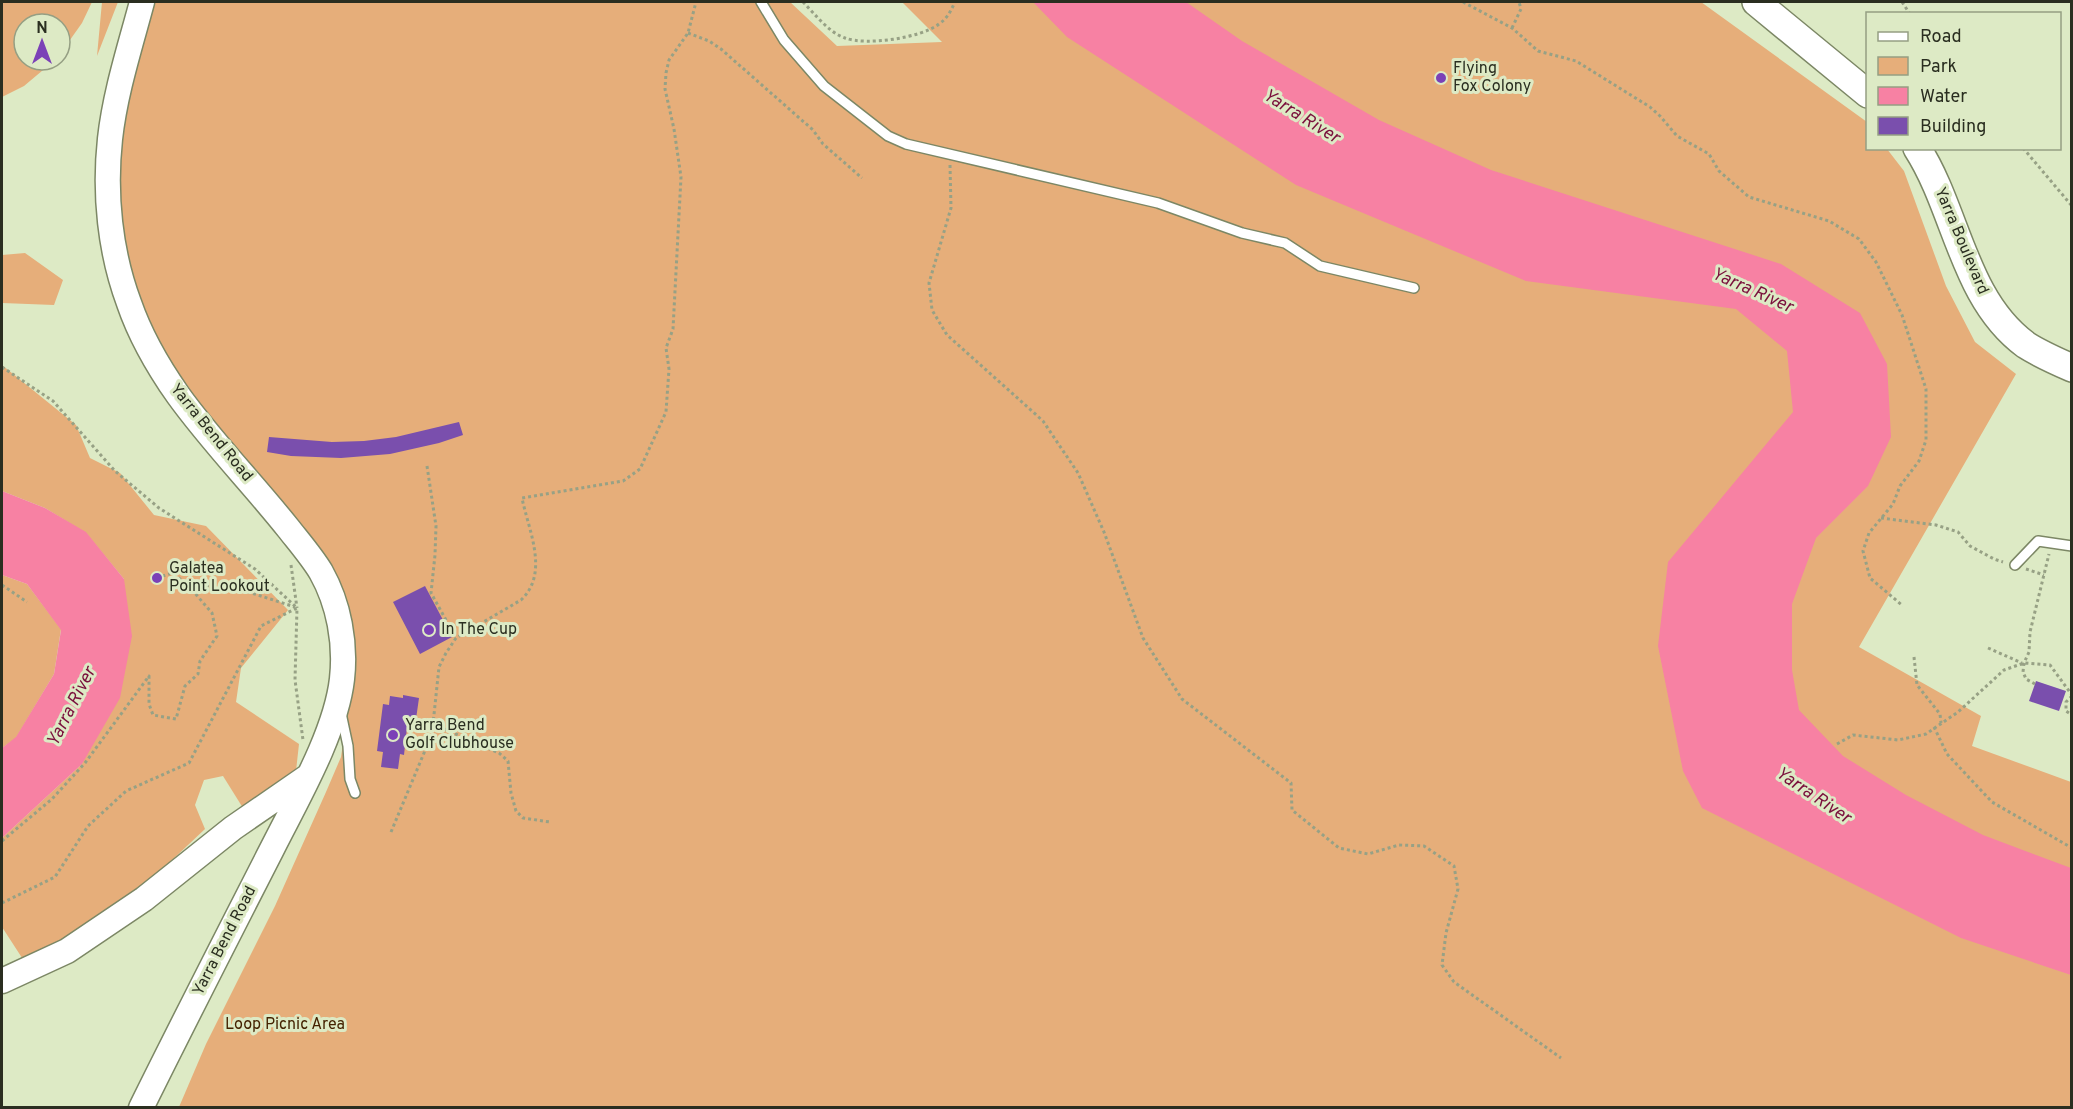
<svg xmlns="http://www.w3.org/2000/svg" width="2073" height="1109" viewBox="0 0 2073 1109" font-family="Overpass,sans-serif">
<rect width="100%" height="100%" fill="#ddeac5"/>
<path fill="#e6ae7a" d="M2 2H92L82 23 60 54V24H24V60H55L24 86 2 97Z
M102 2H118L97 56Z
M142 2H790L837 46 942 42 902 2H1701L1867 122 1868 148 1887 149 1904 171 1946 286 1975 342 2016 374 1859 647 1981 716 1972 746 2071 782V1107H179L206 1044 275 906 326 792 341 757 346 723 332 596 142 333 108 194Z
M25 253 63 280 54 305 2 303V255Z
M2 365 76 425 90 458 120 473 154 515 206 526 288 610 241 668 236 702 299 744 296 771 243 808 223 776 204 780 195 805 205 829 84 943 26 964 2 927V838L82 764 124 579 86 533 45 508 2 491Z
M2 575 27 584 61 629 54 674 16 738 2 748Z"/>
<path fill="#f781a3" d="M1033 2H1186L1242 41 1379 120 1491 170 1781 264 1860 313 1887 364 1891 437 1868 486 1816 538 1792 604V670L1799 710 1843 756 1906 795 1983 835 2071 868V975L1961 938 1702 808 1683 771 1658 646 1668 562 1793 412 1787 351 1736 309 1526 281 1296 185 1067 37Z
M2 491 45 508 86 532 124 579 132 636 120 698 82 764 2 838V748L16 737 54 674 61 630 27 584 2 575Z"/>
<path fill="#7a4fad" d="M459 422 463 435 439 443 390 454 341 458 291 456 267 452 269 437 332 442 364 441 396 437Z
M425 586 452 637 420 654 393 602Z
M2036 681 2066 691 2059 711 2029 701Z
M403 695 419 698 416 719 408 718 404 755 400 754 398 769 381 767 383 752 377 751 383 704 389 705 390 696 403 698Z"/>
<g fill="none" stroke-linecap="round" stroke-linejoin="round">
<g stroke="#7c8765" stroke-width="12">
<path id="service" d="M761 2 784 40 824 86 888 136 906 144 1158 203 1242 233 1285 243 1320 266 1414 288
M2015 565 2038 541 2072 546
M341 713 348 746 350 779 355 793"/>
</g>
<g stroke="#7c8765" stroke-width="27">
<path id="tertiary" d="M2 981 67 951 144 899 233 828 307 777
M141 1108C184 1021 228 935 272 849 296 801 336 733 342 679 346 643 339 604 321 572 312 557 299 542 288 528 253 484 211 441 178 395 159 368 140 335 129 303 110 252 104 194 110 139 115 93 130 47 142 2"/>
</g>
<g stroke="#7c8765" stroke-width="30">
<path id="secondary" d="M1756 2 1868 94
M1917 148C1957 210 1963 299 2026 345 2040 354 2056 361 2072 368"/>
</g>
<path stroke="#97a185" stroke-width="3" stroke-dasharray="3 3" stroke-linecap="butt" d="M803 2C815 14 828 32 845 38 866 46 921 38 939 24 948 18 951 10 955 2
M1463 2 1512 28 1538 51 1576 61 1650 107 1660 116 1677 136 1709 154 1719 171 1749 197 1829 221 1859 239 1876 262 1902 315 1926 389V440L1919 461 1900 486 1893 504 1869 533 1863 551 1870 578 1903 606
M1902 2 1910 14
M1512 28 1521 9 1519 2
M688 33 709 41 721 49 813 130 823 144 862 178
M2023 148 2072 206
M950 165 951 208 929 283 932 310 947 335 1043 421 1078 473 1104 532 1143 638 1182 699 1291 783 1292 810 1339 848 1368 854 1399 845 1424 846 1454 866 1458 889 1446 933 1442 965 1454 982 1561 1058
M2 367 53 401 115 471 159 508 255 569 296 607
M427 466 436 526 435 555 431 593 456 638
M1881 518 1936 525 1958 532 1970 546 1994 559 2003 562
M291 565 297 608
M2026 569 2044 575
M188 584 239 589 295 607
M2 585 27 602
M1988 648 2022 663
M1914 657 1917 685 1940 714 1941 723
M2035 684 2026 679 2023 672 2024 663 2029 652 2030 632 2049 554
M2072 696 2066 702V711L2072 715
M433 724 499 753 508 761 511 793 516 811 523 818 550 822
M1934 727 1947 754 1992 802 2072 848
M1837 744 1853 735 1898 740 1926 734 1958 712 2004 670 2024 663 2050 665 2072 695
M391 832 424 753 433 724 439 667 446 653 456 638 521 600C550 573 528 529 522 498L623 481 640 469 666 412 669 369 666 348 673 329 681 177 674 129 665 89 666 73 669 60 688 33 696 2
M2 841 52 799 85 763 149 676V704L153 715 176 719 185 686 198 674 200 661 217 636 212 613 187 584 172 573 157 578
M2 903 55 877 88 826 126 791 189 763 261 626 297 608 295 680 303 740"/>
<use href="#service" stroke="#fff" stroke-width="9"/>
<use href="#tertiary" stroke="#fff" stroke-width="24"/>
<use href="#secondary" stroke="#fff" stroke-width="27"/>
</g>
<g fill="#7b41b7" stroke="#ddeac5" stroke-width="2">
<circle cx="1441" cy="78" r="6"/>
<circle cx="157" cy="578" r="6"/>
<circle cx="429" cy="630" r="6"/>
<circle cx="393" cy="735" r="6"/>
</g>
<g text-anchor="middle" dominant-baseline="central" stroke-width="6" stroke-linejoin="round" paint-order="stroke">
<g font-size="16" fill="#2a2e20" stroke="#ddeac5" text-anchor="start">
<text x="1453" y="69">Flying<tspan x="1453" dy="18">Fox Colony</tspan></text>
<text x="169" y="569">Galatea<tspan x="169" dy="18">Point Lookout</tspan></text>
<text x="441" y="630">In The Cup</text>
<text x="405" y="726">Yarra Bend<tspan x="405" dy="18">Golf Clubhouse</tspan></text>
</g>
<g font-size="16" fill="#2a2e20" stroke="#ddeac5">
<text transform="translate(1961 241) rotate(67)">Yarra Boulevard</text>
<text transform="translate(211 433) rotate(51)">Yarra Bend Road</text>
<text transform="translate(225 941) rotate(-63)">Yarra Bend Road</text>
</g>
<g font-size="16" fill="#420" stroke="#ddeac5">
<text x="285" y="1025">Loop Picnic Area</text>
</g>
<g font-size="18" font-style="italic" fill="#7a103c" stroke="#ddeac5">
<text transform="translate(1301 117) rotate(32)">Yarra River</text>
<text transform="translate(1752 291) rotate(24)">Yarra River</text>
<text transform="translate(72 707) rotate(-63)">Yarra River</text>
<text transform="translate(1813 796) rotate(34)">Yarra River</text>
</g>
</g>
<rect width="2073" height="1109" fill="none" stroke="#2a2e20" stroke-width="6"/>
<rect x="1866" y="12" width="195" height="138" fill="#ddeac5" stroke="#959f83" stroke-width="1.5"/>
<rect x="1878" y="32" width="30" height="9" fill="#ffffff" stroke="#959f83" stroke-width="1.5"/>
<text x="1920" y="42" font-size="18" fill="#2a2e20">Road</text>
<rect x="1878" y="57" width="30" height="18" fill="#e6ae7a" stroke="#959f83" stroke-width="1.5"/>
<text x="1920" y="72" font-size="18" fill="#2a2e20">Park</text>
<rect x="1878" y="87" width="30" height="18" fill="#f781a3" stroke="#959f83" stroke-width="1.5"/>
<text x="1920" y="102" font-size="18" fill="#2a2e20">Water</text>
<rect x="1878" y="117" width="30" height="18" fill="#7a4fad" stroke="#959f83" stroke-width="1.5"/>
<text x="1920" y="132" font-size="18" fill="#2a2e20">Building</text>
<g transform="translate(42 42)"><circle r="28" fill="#ddeac5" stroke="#959f83" stroke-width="1.5"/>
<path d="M0-4.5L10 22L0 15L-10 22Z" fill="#7b41b7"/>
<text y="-9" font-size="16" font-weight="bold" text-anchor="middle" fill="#2a2e20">N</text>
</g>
</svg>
